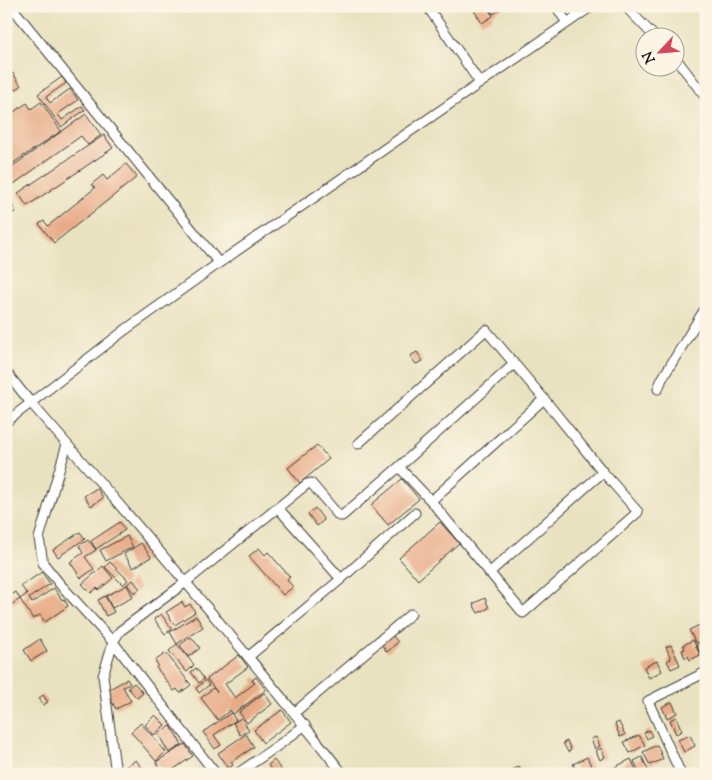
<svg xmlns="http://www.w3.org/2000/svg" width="712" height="780" viewBox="0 0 712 780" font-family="'Sorts Mill Goudy',serif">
<rect width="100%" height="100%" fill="#fcf5e5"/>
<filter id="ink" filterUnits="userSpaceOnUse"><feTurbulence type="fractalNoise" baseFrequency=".02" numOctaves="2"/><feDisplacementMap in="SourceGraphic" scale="10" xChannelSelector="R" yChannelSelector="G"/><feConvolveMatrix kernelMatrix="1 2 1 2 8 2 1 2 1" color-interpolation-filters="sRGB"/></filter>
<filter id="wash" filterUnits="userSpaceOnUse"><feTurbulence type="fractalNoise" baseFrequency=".0096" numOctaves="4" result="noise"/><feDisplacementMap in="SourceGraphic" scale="20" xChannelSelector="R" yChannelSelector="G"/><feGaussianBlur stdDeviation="1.12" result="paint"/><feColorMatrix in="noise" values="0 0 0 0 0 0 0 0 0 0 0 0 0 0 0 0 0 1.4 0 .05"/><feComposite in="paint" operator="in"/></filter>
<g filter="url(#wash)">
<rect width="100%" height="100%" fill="#e9e2c0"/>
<g id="blocks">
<path fill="#e8ab87" d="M471 6H486L493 16 482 23Z
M488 6H505L493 14Z
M13 73 21 86 15 90 7 77Z
M62 77 66 83 46 97 50 103 70 89 78 100 58 114 62 120 82 106 85 110 61 127 38 94Z
M41 102 61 131 6 168V117L27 103 31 109Z
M86 114 101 135 88 145 81 136 11 186 6 179V171Z
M104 135 113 148 27 206 18 193Z
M126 164 137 177 54 243 39 224 44 221 48 226 95 188 92 184 103 175 107 180Z
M6 197 16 211 6 218Z
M417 352 423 361 416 364 410 356Z
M317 445 329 459 300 483 288 468Z
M402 479 419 499 388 525 371 505Z
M97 488 103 498 91 506 84 496Z
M315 508 324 520 317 526 308 514Z
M120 522 125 530 96 549 91 541Z
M440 522 459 543 418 580 399 558Z
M80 532 85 539 58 557 53 550Z
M127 536 133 547 106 561 100 550Z
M88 540 96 550 85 557 94 569 81 578 70 562 83 553 79 546Z
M141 543 151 557 133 568 124 554Z
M259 548 265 555 268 552 290 577 287 580 293 587 283 595 249 556Z
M110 562 128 580 123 585 105 567Z
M103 566 113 578 99 590 97 588 91 593 82 584Z
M42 572 50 584 29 598 32 603 54 588 62 600 64 599 68 606 45 622 40 615 33 619 20 599 27 594 21 586Z
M133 580 140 589 134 593 127 584Z
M127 585 133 597 112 608 106 596Z
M16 592 20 599 6 608V598Z
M105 596 114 612 106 616 98 600Z
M485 598 489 608 478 613 473 604Z
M182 602 185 607 190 604 195 612 175 625 166 612Z
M161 614 172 629 165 634 154 619Z
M196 616 203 627 177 644 170 632Z
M706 622V638L696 643 689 630Z
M392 635 398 642 387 652 381 644Z
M191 637 200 648 188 657 180 645Z
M40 639 47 651 31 661 24 650Z
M693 640 700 655 690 660 688 656 685 658 682 650 685 649 683 645Z
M701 642 706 652V654L702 656 696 645Z
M177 644 194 665 187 672 169 651Z
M671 645 680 665 671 669 667 661 671 659 666 647Z
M166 653 191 685 180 693 177 689 174 691 156 667 158 665 155 661Z
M239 655 248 667 225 684 235 698 255 683 252 680 256 677 266 690 233 714 230 710 218 720 201 698 213 688 217 692 207 679Z
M657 661 662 671 649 678 644 667Z
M196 668 204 679 199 683 191 672Z
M127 679 130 684 123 687 131 701 116 709 106 691Z
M206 680 209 685 199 693 196 688Z
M134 683 143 693 137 698 128 688Z
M264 693 272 704 247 723 239 712Z
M43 695 48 702 43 705 39 698Z
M672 702 677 713 667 718 662 707Z
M282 710 291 722 263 743 254 730Z
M231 713 236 720 214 735 221 745 215 749 203 732Z
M155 715 165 725 154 735 145 725Z
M676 717 682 731 676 734 670 720Z
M241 718 249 730 240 735 233 723Z
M619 722 625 735 620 737 615 724Z
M141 723 166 752 156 761 131 732Z
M171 726 182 745 169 753 158 734Z
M649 730 652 736 647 739 644 733Z
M246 734 254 747 231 762 233 765 228 769 218 753Z
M639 735 645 745 630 753 624 742Z
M690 735 695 746 684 752 678 740Z
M596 737 600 746 595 749 591 739Z
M567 741 571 750 568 752 563 743Z
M185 744 193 756 167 774H164L156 762Z
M657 745 663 759 650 765 643 752Z
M601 748 605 757 600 760 596 751Z
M587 757 595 774H578L573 764Z
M642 757 649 772 646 774H640L634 761Z
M631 759 638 774H632L630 769 624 772 623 770 616 773 613 768Z
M136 760 144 771 139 774H130L125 767Z
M274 760 284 774H274L268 765Z
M519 767 522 774H514L512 770Z"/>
</g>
</g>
<g filter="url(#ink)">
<use href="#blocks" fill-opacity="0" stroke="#3b3a35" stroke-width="1"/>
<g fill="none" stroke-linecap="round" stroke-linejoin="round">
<g stroke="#3b3a35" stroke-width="11">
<path id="minor" d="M11 6 219 263
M427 6 480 83
M556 6 567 23
M625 6 656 38
M674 56 706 98
M6 372 31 403C137 524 243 647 343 774
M658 389 662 379 706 307
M6 422 125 330 219 263 592 6
M67 444 39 538 43 563 59 583 113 642 216 774
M358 444 486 330 544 399 603 472 638 512 523 613 431 501 399 467
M431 501 544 399
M278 508 341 579
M489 573 603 472
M248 657 341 579 415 513
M294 713 411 614
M116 774 103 676 113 642 120 631 186 582 307 484 311 483 339 516H342L399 467 514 364
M237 774 283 742 305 725
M681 774 648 701 706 672"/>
</g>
<use href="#minor" stroke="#fff" stroke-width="9"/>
</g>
</g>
<rect width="712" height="780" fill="none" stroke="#fcf5e5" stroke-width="25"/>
<g transform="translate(660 52) rotate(244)"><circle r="24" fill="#fcf5e5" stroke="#a29e95"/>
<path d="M0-4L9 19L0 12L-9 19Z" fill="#d1495b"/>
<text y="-8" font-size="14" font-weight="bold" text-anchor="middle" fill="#1c1c1c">N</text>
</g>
</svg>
